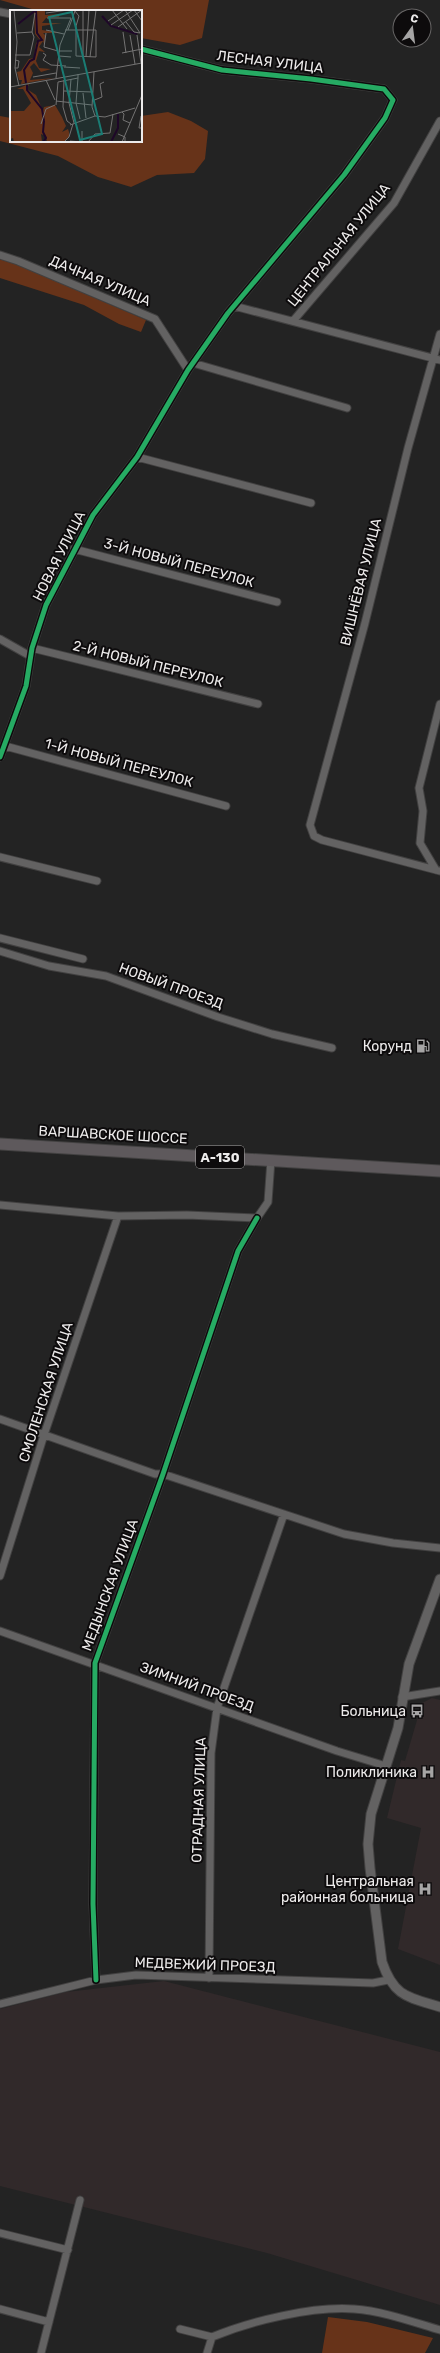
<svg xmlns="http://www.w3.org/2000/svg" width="440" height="2353" viewBox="0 0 440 2353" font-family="Rubik,sans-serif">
<rect width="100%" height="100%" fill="#232323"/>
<path fill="#31292a" d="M432 1698 440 1700V1965L398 1949 421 1828 387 1818 401 1760 405 1761 422 1703Z
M164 1981 440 2052V2305L267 2253 0 2186V2009L66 1992Z"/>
<path fill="#673319" d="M0 0H209L202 38 180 45 141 38V11H39Z
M168 112 191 121 208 131 205 159 194 173 157 175 131 187 98 177 58 156 0 141V116L11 118V141H141V116Z
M0 257 146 320 141 332 119 324 84 305 0 278Z
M328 2317 367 2322 433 2338 425 2353H322Z"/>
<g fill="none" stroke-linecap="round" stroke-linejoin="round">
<g stroke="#424141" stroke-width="9">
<path id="minor" d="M0 12 11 14
M0 255 18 261 155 319 188 370
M234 306 440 360
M293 321 394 203 440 121
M440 334 408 448 365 623 310 825 314 836 322 840 440 871
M193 363 347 408
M137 457 311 503
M74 549 277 602
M0 639 30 656
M32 648 258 704
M5 746 226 806
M0 757 26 686 32 648 46 605 93 515 137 457 188 370 228 313 344 175 385 118 393 100 384 89 311 79 222 70 141 49
M0 857 97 881
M436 870 420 843 423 811 419 788 440 704
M0 938 83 959
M0 951 49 966 106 976 218 1017 272 1034 332 1048
M0 1205 118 1216 187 1215 257 1218 268 1202 271 1160
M0 1419 155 1474H163L344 1534 393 1543 440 1548
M0 1576 44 1435 118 1216
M0 1631 337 1751 386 1766
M402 1697 440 1691
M209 1978 211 1753 217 1708 284 1514
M96 1980 93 1904 95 1663 163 1474 238 1251 257 1218
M0 2004 96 1980 136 1975 373 1983 388 1980
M0 2233 68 2250
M0 2309 49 2322
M180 2329 212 2337
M41 2353 80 2200
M207 2353 212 2337C251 2321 312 2306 354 2309 383 2311 413 2322 440 2330"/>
</g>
<g stroke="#424141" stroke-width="11">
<path id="tertiary" d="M440 1579 409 1664 398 1728 371 1814 368 1844 370 1868 382 1962C394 1997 408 1997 440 2007"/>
</g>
<g stroke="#424141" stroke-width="13">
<path id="primary" d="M0 1144 440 1171"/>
</g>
<use href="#minor" stroke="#636262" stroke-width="7"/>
<use href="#tertiary" stroke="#636262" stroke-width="9"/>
<use href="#primary" stroke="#5e595c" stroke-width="11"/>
<g stroke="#0d0b0c" stroke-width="8">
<path id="cycleway" d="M0 757 26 686 32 648 46 605 93 515 137 457 188 370 228 313 344 175 385 118 393 100 384 89 311 79 222 70 141 49
M96 1980 93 1904 95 1663 163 1474 238 1251 257 1218"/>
</g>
<use href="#cycleway" stroke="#26ab63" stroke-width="5"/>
</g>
<defs>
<g id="fuel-bare" transform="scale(1.08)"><path d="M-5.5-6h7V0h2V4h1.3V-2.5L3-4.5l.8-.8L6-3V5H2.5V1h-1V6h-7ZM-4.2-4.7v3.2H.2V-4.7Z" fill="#a6a5a5" stroke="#0d0b0c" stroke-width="2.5" paint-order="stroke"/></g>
<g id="bus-bare" transform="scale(1.08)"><path d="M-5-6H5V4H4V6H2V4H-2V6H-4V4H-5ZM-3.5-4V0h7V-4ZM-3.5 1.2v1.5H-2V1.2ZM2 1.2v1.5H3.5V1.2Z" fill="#a6a5a5" stroke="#0d0b0c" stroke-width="2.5" paint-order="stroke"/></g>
<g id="hospital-bare" transform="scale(1.08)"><path d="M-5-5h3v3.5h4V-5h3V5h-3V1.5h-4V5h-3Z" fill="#a6a5a5" stroke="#0d0b0c" stroke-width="2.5" paint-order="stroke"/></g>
</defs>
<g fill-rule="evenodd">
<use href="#fuel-bare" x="423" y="1046"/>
<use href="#bus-bare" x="417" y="1711"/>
<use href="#hospital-bare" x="428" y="1772"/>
<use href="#hospital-bare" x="425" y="1889"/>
</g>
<g text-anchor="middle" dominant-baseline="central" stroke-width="4" stroke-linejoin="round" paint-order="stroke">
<rect fill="#0d0b0c" stroke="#aaa8a8" stroke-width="1" x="196" y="1146" width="48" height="22" rx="3"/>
<g font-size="13" font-weight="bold" fill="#edebeb">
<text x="220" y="1157">А-130</text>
</g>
<g font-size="14" fill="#edebeb" stroke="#0d0b0c">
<text transform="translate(270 62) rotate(7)">ЛЕСНАЯ УЛИЦА</text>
<text transform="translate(339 245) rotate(-51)">ЦЕНТРАЛЬНАЯ УЛИЦА</text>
<text transform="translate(100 281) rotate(23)">ДАЧНАЯ УЛИЦА</text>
<text transform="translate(59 556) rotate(-63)">НОВАЯ УЛИЦА</text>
<text transform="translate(179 563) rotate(15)">3-Й НОВЫЙ ПЕРЕУЛОК</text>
<text transform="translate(361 582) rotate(-76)">ВИШНЁВАЯ УЛИЦА</text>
<text transform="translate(148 664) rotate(14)">2-Й НОВЫЙ ПЕРЕУЛОК</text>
<text transform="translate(119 763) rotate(15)">1-Й НОВЫЙ ПЕРЕУЛОК</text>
<text transform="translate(171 986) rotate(20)">НОВЫЙ ПРОЕЗД</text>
<text transform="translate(113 1135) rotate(3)">ВАРШАВСКОЕ ШОССЕ</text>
<text transform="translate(46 1392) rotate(-72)">СМОЛЕНСКАЯ УЛИЦА</text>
<text transform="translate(110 1585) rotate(-70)">МЕДЫНСКАЯ УЛИЦА</text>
<text transform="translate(197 1687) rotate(20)">ЗИМНИЙ ПРОЕЗД</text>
<text transform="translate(199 1800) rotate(-88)">ОТРАДНАЯ УЛИЦА</text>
<text transform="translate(205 1965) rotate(2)">МЕДВЕЖИЙ ПРОЕЗД</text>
</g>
<g font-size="14" fill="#edebeb" stroke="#0d0b0c" text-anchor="end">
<text x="412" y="1046">Корунд</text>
<text x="406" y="1711">Больница</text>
<text x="417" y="1772">Поликлиника</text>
<text x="414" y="1881">Центральная<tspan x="414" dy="16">районная больница</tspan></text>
</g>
</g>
<g transform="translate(10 10)">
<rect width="132" height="132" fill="#232323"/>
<path d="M24 0H35V5L50 4 49 7 36 8 32 13H52L32 16V20L51 23H33L36 26 34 34 33 31 29 37 35 42 29 41 26 51 29 58 41 59 31 62 24 53 20 57 23 63 20 70 44 68 11 74 12 70H9L7 62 11 61 19 49 24 48 26 33 30 30 25 24ZM19 74 17 79 26 85 33 101 34 97 45 95 52 107 56 116 52 122 58 119 59 122V127L54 132H37L36 126 31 124 32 132H4L3 128 0 129V101H14L21 93 13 79H7Z" fill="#673319"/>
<path fill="none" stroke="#1e0728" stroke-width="2" d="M92 6 101 16 127 24M8 14 26 0M16 73 14 60 20 51 24 49 28 31 32 30 27 23 26 0M17 75V80L32 99 34 111M33 132 36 128 33 122 34 111M101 132 108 118V104"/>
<path fill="none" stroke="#747373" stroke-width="1" d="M4 0 7 32 5 58 9 76M73 0V47M102 0 117 19M115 0 130 23M124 0 132 11M36 3 58 0M37 8H61L50 35 46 68M98 11 114 0M116 12 124 22 130 23M101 15 123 0M108 17 132 0M36 20 54 24M55 20H86V47L66 46V16L69 6 64 0M58 20 65 1M113 22 116 43M7 23 22 22M36 23 34 37 48 41M120 25 125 54M127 25 131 53M49 41H62M33 43 36 45 33 50 41 55 56 56M112 43 132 39M5 45H20L24 27 22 22 25 3M49 46 61 47M76 47 79 0M80 47 86 0M5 50 9 51 8 58H5M54 57 70 58M84 62 82 97 85 106 95 107 125 98M23 67 46 63M68 68 66 93 70 109M61 69 59 93 64 113M36 70 45 90M54 70 53 97 57 111 61 114M0 77 132 53M54 81 83 82M73 83 76 108M46 91 82 95M82 91 92 87 90 74 94 72M46 95 48 72 68 68V64M112 102 114 104 113 110 120 113M131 106 129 118H132M31 114 36 99 45 95M60 115 85 106M108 124 115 127V132M60 131 72 132V121M54 132 59 127 63 114M78 132 85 124 100 123 103 104M112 132 132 85"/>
<path fill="#1a7c74" fill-opacity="0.15" stroke="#1a7c74" stroke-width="2" d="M62 2 92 124 70 130 39 7Z"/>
<rect width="132" height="132" fill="none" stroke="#edebeb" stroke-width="2"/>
</g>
<g transform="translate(412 28) rotate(14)"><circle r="19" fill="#0d0b0c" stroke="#676565"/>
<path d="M0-3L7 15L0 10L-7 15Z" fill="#a6a5a5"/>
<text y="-6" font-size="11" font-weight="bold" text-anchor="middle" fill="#edebeb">С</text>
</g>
</svg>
